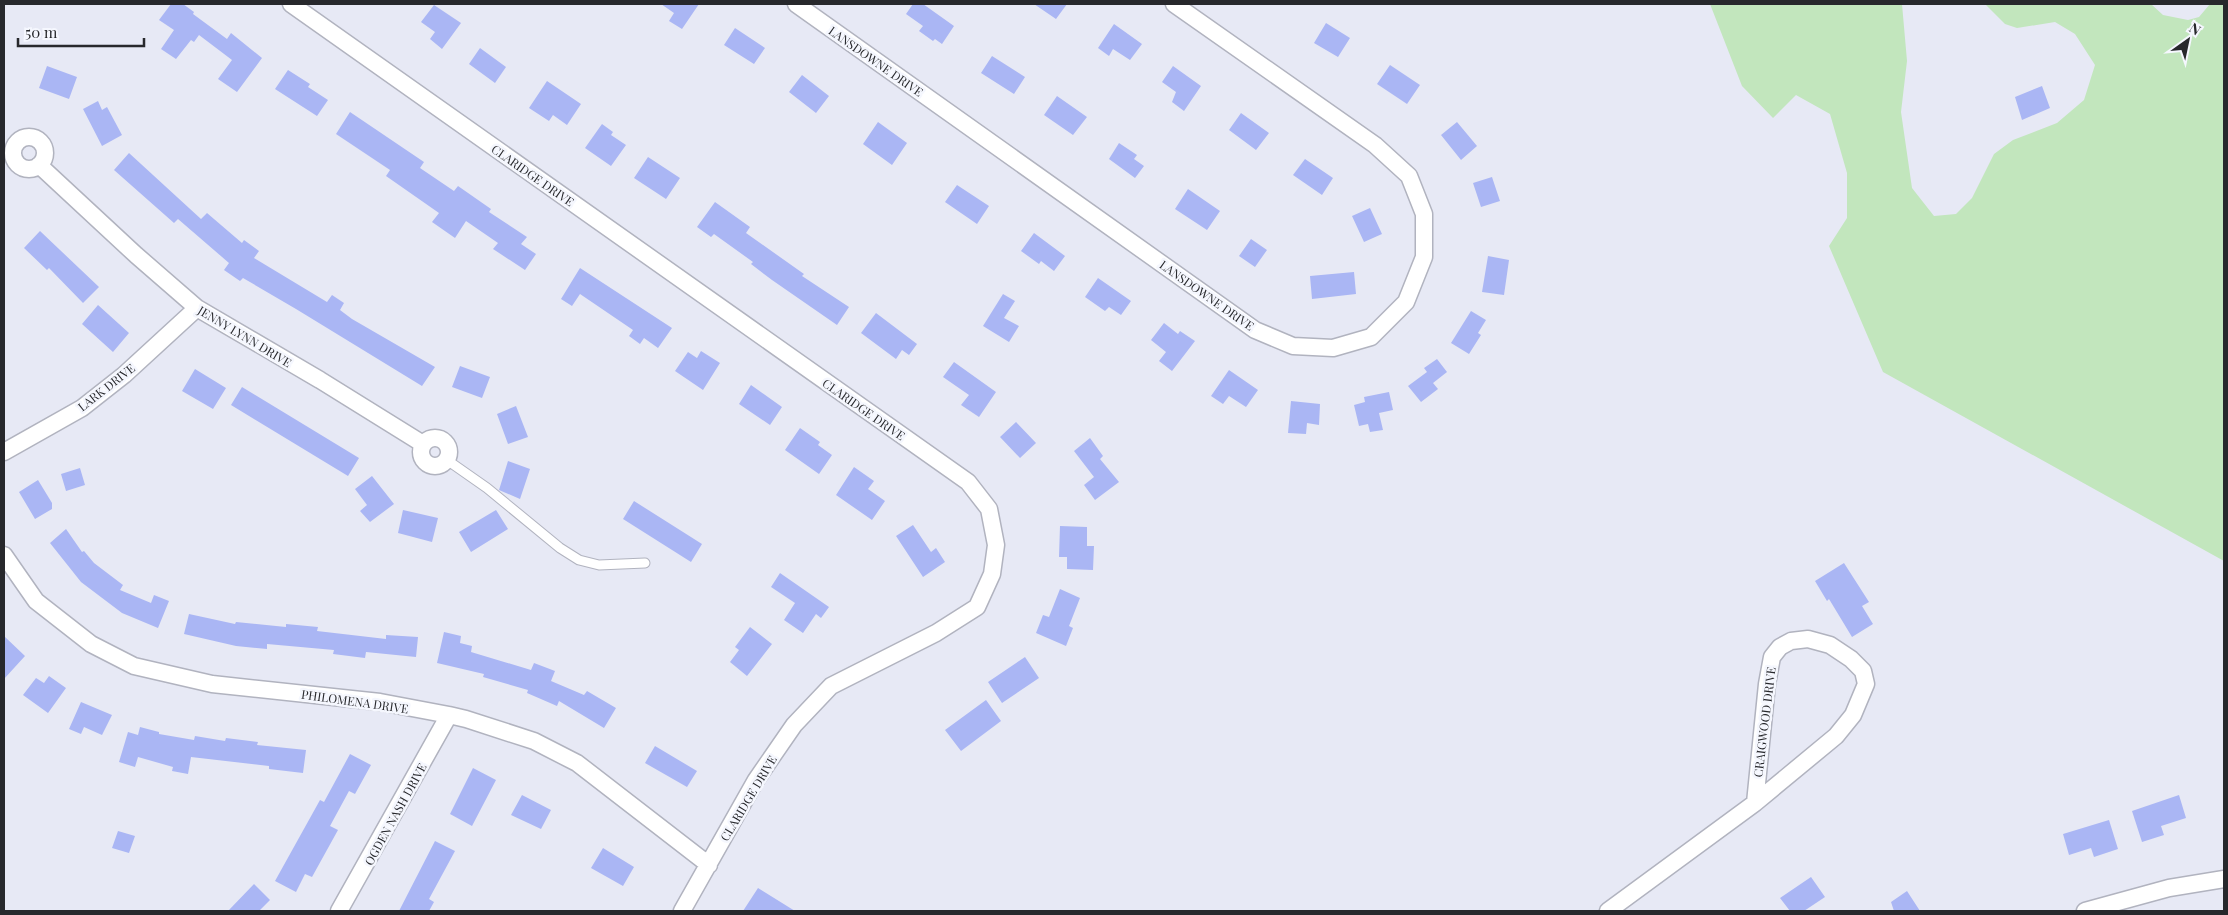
<svg xmlns="http://www.w3.org/2000/svg" width="2228" height="915" viewBox="0 0 2228 915" font-family="'Playfair Display',serif">
<rect width="100%" height="100%" fill="#e7e9f5"/>
<path fill="#c2e6bd" d="M1710 4H1902L1907 61 1901 112 1912 188 1934 216 1956 214 1972 198 1994 154 2013 140 2057 123 2084 100 2095 65 2075 34 2055 22 2017 28 2005 24 1985 4H2151L2163 15 2188 20 2199 17 2210 4H2224V561L1883 372 1829 246 1847 218V173L1830 114 1796 95 1773 118 1742 86Z"/>
<path fill="#aab6f4" d="M171 4H183L194 12 193 14 227 39 231 33 262 58 237 92 218 79 232 60 199 35 194 42 191 40 176 59 161 49 174 30 159 20Z
M661 4H699L682 29 669 21 674 13Z
M913 4H923L954 26 942 44 935 39 933 41 919 31 923 26 906 14Z
M1034 4H1067L1056 19Z
M434 5 461 23 442 49 430 39 435 32 421 22Z
M1326 23 1350 38 1338 57 1314 43Z
M1114 24 1142 44 1130 60 1113 49 1109 56 1098 48Z
M735 28 765 48 754 64 724 45Z
M480 48 506 67 495 83 469 64Z
M992 56 1025 77 1014 94 981 73Z
M1390 65 1420 85 1407 104 1377 84Z
M47 66 77 77 69 99 39 88Z
M1173 66 1201 86 1184 111 1172 102 1176 92 1162 82Z
M288 70 310 84 308 87 328 100 317 116 275 89Z
M802 75 829 96 816 113 789 92Z
M547 81 581 104 567 125 553 115 549 121 529 108Z
M2042 86 2050 108 2022 120 2015 97Z
M1057 96 1087 117 1073 135 1044 115Z
M98 101 102 110 107 107 122 135 102 146 83 109Z
M350 112 424 162 420 168 454 191 458 186 491 209 489 212 527 237 521 244 536 254 525 270 493 249 498 243 466 221 455 238 432 222 439 213 386 176 390 170 336 134Z
M1241 113 1269 133 1256 150 1229 130Z
M878 122 907 143 892 165 863 144Z
M1457 122 1477 146 1461 160 1441 135Z
M602 124 613 132 611 135 626 145 611 166 585 148Z
M1119 143 1137 155 1134 159 1144 166 1135 178 1109 159Z
M129 153 201 219 207 213 242 243 244 240 259 251 254 258 327 302 332 295 344 303 340 310 352 319 435 367 422 386 296 309 243 278 240 281 224 270 229 263 178 219 174 223 114 170Z
M648 157 680 178 666 199 634 178Z
M1305 159 1333 178 1322 195 1293 175Z
M1492 177 1500 201 1481 207 1473 183Z
M957 185 989 206 977 224 945 202Z
M1188 189 1220 211 1207 230 1175 209Z
M715 202 750 227 746 233 804 274 802 276 849 307 837 325 772 280 751 264 753 262 714 234 711 237 697 227Z
M1370 208 1382 234 1364 242 1352 216Z
M40 231 99 287 83 303 49 268 47 270 24 248Z
M1034 233 1065 256 1054 271 1041 261 1039 264 1021 251Z
M1251 239 1267 250 1255 267 1239 256Z
M1488 256 1509 260 1504 295 1482 292Z
M580 268 672 328 658 348 644 338 640 344 629 336 633 330 580 294 572 306 561 299Z
M1354 272 1356 294 1312 299 1310 276Z
M1098 278 1131 301 1121 315 1109 307 1105 311 1085 297Z
M1003 294 1015 301 1004 318 1019 326 1009 342 983 326Z
M98 305 129 333 113 352 82 324Z
M1471 311 1486 320 1478 333 1481 335 1469 354 1451 343Z
M876 313 917 344 909 355 902 350 896 359 861 333Z
M1164 323 1178 334 1180 331 1195 341 1172 371 1159 361 1166 352 1151 340Z
M701 351 720 363 703 390 675 371 688 352 697 358Z
M1437 359 1447 372 1433 383 1438 389 1421 402 1408 386 1427 372 1424 368Z
M954 362 996 392 979 417 961 405 969 395 943 377Z
M460 366 490 377 482 398 452 387Z
M195 369 226 388 213 409 182 391Z
M1229 370 1258 390 1246 407 1229 396 1223 404 1211 396Z
M751 385 782 407 770 425 739 404Z
M242 387 359 458 348 476 231 405Z
M1389 392 1393 410 1379 413 1383 430 1370 432 1368 424 1359 426 1354 405 1365 402 1364 397Z
M1291 401 1320 404 1319 425 1307 423 1306 434 1288 433Z
M516 406 528 437 508 444 497 414Z
M1016 422 1036 443 1020 458 1000 437Z
M800 428 820 442 818 445 832 455 819 474 785 450Z
M1090 438 1103 456 1100 459 1119 482 1095 500 1084 485 1094 477 1074 451Z
M508 461 530 469 520 499 499 490Z
M854 467 874 481 868 489 885 501 872 520 836 495Z
M80 468 85 485 66 491 61 474Z
M372 476 394 504 370 522 360 511 367 505 355 489Z
M38 480 52 503V509L35 519 19 492Z
M634 501 702 544 691 562 623 519Z
M403 510 438 518 432 542 398 533Z
M496 510 508 529 471 552 459 532Z
M913 525 931 552 936 548 945 562 923 577 896 536Z
M1060 526 1087 527V546H1094L1093 570 1067 569V557H1059Z
M66 529 82 552 84 551 94 563 123 585 120 590 151 603 154 595 169 601 158 628 122 613 81 582 50 543Z
M1844 563 1869 602 1862 606 1873 624 1852 637 1829 599 1827 601 1815 581Z
M780 573 829 607 821 618 816 614 803 633 784 620 795 603 771 587Z
M1060 589 1080 598 1069 626 1073 628 1066 646 1036 633 1043 615 1049 617Z
M189 614 235 624 236 622 286 627V624L318 627 317 631 386 639V635L418 637 416 657 366 652 365 658 333 654 334 650 267 644V649L236 646 184 634Z
M750 627 772 644 747 676 730 662 739 650 735 647Z
M444 632 461 636 460 643 472 646 471 652 531 670 534 663 555 671 551 681 584 695 587 691 616 708 604 728 559 701 557 706 527 693 528 690 483 677 484 674 437 663Z
M4 636 25 656 4 679Z
M1025 657 1039 678 1002 703 988 682Z
M49 676 66 688 48 713 23 695 36 678 44 683Z
M986 700 1001 721 961 751 945 730Z
M81 702 112 715 102 735 84 727 81 734 69 729Z
M140 727 159 732V734L194 740 195 736 225 741 226 738 258 742 257 745 306 750 303 773 269 769V766L191 757 188 774 172 771 173 767 138 757 135 767 119 762 128 732 138 735Z
M655 746 697 771 687 787 645 763Z
M350 754 371 765 355 794 349 791 330 826 338 830 312 877 305 874 296 892 275 881 320 800 324 802Z
M473 768 496 780 472 826 450 814Z
M522 795 551 810 541 829 511 815Z
M2179 795 2186 818 2161 826 2164 835 2142 842 2132 811Z
M2109 820 2118 849 2094 857 2091 848 2069 855 2063 834Z
M118 831 135 836 129 853 112 848Z
M435 841 455 851 429 899 434 902 429 911H399Z
M603 848 634 867 623 886 591 868Z
M1811 877 1825 897 1804 911H1790L1780 898Z
M254 884 270 900 259 911H228Z
M758 888 795 911H743Z
M1907 891 1920 911H1894L1891 902Z"/>
<g fill="none" stroke-linecap="round" stroke-linejoin="round">
<g stroke="#b1b3bf" stroke-width="11">
<path id="service" d="M447 460 487 488 560 548 579 560 599 565 645 563"/>
</g>
<g stroke="#b1b3bf" stroke-width="19">
<path id="minor" d="M291 4 968 482 989 509 996 545 992 574 977 607 936 633 831 686 794 725 756 780 682 911
M796 4 1255 330 1293 346 1333 348 1371 337 1406 302 1424 257V214L1409 176 1375 145 1174 4
M13 153a16 16 0 1 1 32 0a16 16 0 1 1-32 0Z
M39 165 136 255 197 308 320 380 423 444
M421 452a14 14 0 1 1 28 0a14 14 0 1 1-28 0Z
M4 452 82 408 124 375 197 308
M4 555 36 601 91 644 134 666 212 684 380 702 449 715 466 719 534 741 577 763 709 865
M339 911 449 715
M1608 911 1755 803 1836 736 1853 715 1866 684 1863 671 1851 659 1830 645 1808 639 1791 641 1780 647 1772 657 1767 684 1755 803
M2085 911 2169 888 2224 879"/>
</g>
<use href="#service" stroke="#fff" stroke-width="9"/>
<use href="#minor" stroke="#fff" stroke-width="16"/>
</g>
<g text-anchor="middle" dominant-baseline="central" stroke-width="5" stroke-linejoin="round" paint-order="stroke">
<g font-size="12" fill="#27282c" stroke="#f5f7fe">
<text transform="translate(876 61) rotate(35)">LANSDOWNE DRIVE</text>
<text transform="translate(533 175) rotate(35)">CLARIDGE DRIVE</text>
<text transform="translate(1207 295) rotate(35)">LANSDOWNE DRIVE</text>
<text transform="translate(245 336) rotate(31)">JENNY LYNN DRIVE</text>
<text transform="translate(106 387) rotate(-38)">LARK DRIVE</text>
<text transform="translate(864 409) rotate(35)">CLARIDGE DRIVE</text>
<text transform="translate(355 701) rotate(8)">PHILOMENA DRIVE</text>
<text transform="translate(1764 722) rotate(-83)">CRAIGWOOD DRIVE</text>
<text transform="translate(748 798) rotate(-59)">CLARIDGE DRIVE</text>
<text transform="translate(395 814) rotate(-61)">OGDEN NASH DRIVE</text>
</g>
</g>
<rect width="2228" height="915" fill="none" stroke="#27282c" stroke-width="10"/>
<g transform="translate(2188 40) rotate(33)" stroke="#f5f7fe" stroke-width="4" paint-order="stroke">
<path d="M0-4L9 19L0 12L-9 19Z" fill="#27282c"/>
<text y="-8" font-size="14" font-weight="bold" text-anchor="middle" fill="#27282c">N</text>
</g>
<path d="M18 38v8h126v-8" fill="none" stroke="#27282c" stroke-width="2.5"/>
<text x="25" y="38" font-size="15" fill="#27282c" stroke="#f5f7fe" stroke-width="4" paint-order="stroke">50 m</text>
</svg>
